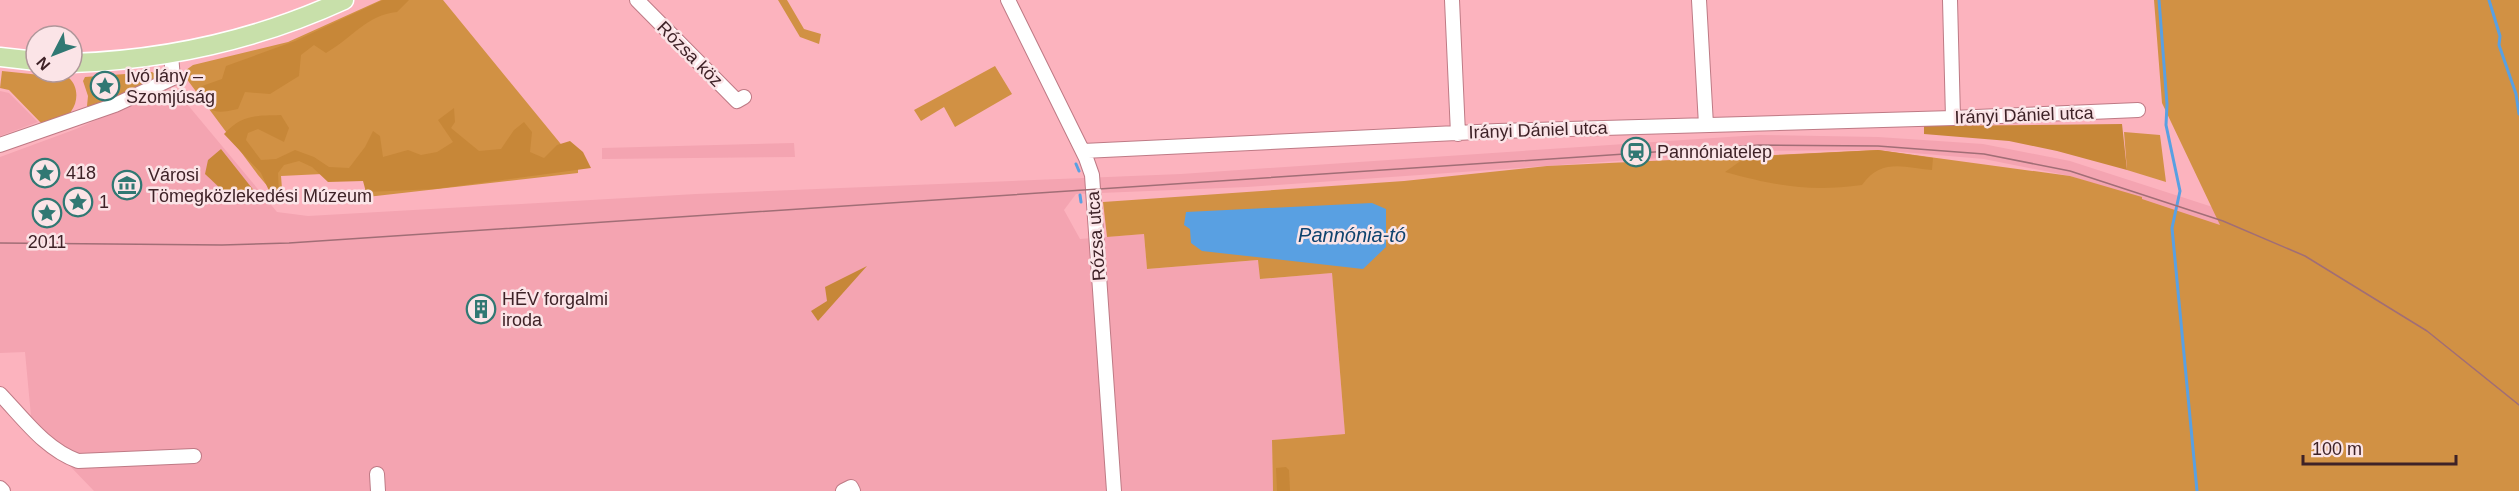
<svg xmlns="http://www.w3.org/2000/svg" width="2519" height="491" viewBox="0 0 2519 491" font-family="Helvetica,sans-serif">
<rect width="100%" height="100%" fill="#fcb3be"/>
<path fill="#f4a4b1" d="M166 89 177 92 277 212 308 216 696 194 1181 174 1758 135 1878 137 1983 144 2070 161 2225 211 2221 226 2070 176 1984 159 1878 150 1759 151 1247 187 1076 194 1064 210 1080 239 1144 234 1147 269 1259 260 1260 279 1332 273 1345 434 1272 440 1273 491H94L67 463 56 441 31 416 25 352 0 353V157L76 129Z
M0 91 9 93 38 122 0 136Z
M794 143 795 157 602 159V148Z"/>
<path fill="#d19144" d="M381 0H443L578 165V173L367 197 363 172 281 176 283 201H280L258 175 186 78V70L193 65 288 42Z
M778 0H787L804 29 821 34 819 44 800 37Z
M2154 0H2519V491H1273L1272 440 1345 434 1332 273 1260 279 1258 260 1147 269 1144 234 1107 237 1103 202 1404 181 1547 166 1878 150 2070 176 2142 197V199L2220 225 2162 103Z
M995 66 1012 94 955 127 944 107 921 121 914 110Z
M2 71 69 78C83 91 76 116 57 122 53 123 47 123 42 124L9 90 0 88Z
M152 72 157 75 154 81 100 106H87L88 96 83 81 85 77Z
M2124 132 2160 135 2166 182 2127 170Z"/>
<path fill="#c78738" d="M383 0H409L397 12C367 15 352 38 326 53L314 45 301 55 299 76 270 94 245 92 238 109C216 114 210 113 195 96L202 86 222 79 226 66 295 41Z
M454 108 455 122 451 128 479 151 501 149 514 130 524 122 532 132 530 152 544 158 557 145 570 141 583 152 591 168 435 189 366 192 363 181 328 182 312 167 299 161 284 165 278 173 279 195 270 193 261 173 224 134C243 114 255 116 281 115L289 128 284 142 258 129 248 133 246 140 261 160 276 159 295 150 314 157 329 167 349 168 365 147 373 131 380 136 383 157 408 150 421 155 437 152 453 142 438 120Z
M2122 124 2127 170 2057 151 2009 141 1924 134V126Z
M221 149 259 197C230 203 225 192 205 174L208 160Z
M1878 150 1933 158 1932 170C1903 167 1881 158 1862 185 1810 192 1776 186 1725 172L1746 157Z
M867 266 818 321 811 311 827 301 825 287Z
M1286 467 1289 470 1290 491H1277L1276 468Z"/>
<path fill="#59a0e2" d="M1372 203 1386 209V247L1363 269 1202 251 1191 243 1190 229 1184 225 1186 212Z"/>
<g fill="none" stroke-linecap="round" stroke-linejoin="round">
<path stroke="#59a0e2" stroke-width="3" d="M2159 0 2167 104 2166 125 2180 191 2172 228 2197 491
M2489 0 2500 36 2499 45 2516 94 2519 114
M1076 164 1079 171
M1080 195 1081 202"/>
<g stroke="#be7a85" stroke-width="16">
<path id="minor" d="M637 0 737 101 744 97
M1008 0 1086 158 1092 175 1114 491
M1452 0 1458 134
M1699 0 1706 125
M1950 0 1953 118
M0 145 115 105 173 78 171 55
M1083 151 1498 131 1953 118 2138 110
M0 394C24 419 45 449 78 461L194 456
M377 474 378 491
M0 488 3 491
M843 491 851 487 853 491"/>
</g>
<g stroke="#fff" stroke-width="21">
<path id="major" d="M0 57 36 61
M72 63C166 60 259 39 344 0"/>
</g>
<use href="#minor" stroke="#fff" stroke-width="14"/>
<use href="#major" stroke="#c8e0aa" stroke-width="18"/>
<path stroke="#a16e76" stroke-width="1.5" d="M0 243 222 245 289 243 1759 145 1878 146 1984 154 2070 171 2223 221 2305 256 2427 331 2519 405"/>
</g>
<defs>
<g id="sight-ring" transform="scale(1.5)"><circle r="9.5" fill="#fbe4e7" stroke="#307873" stroke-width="1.5"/><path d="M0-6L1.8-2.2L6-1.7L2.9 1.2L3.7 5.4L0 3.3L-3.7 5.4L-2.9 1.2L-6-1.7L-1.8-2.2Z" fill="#307873"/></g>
<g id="station-ring" transform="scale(1.5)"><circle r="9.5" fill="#fbe4e7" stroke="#307873" stroke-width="1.5"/><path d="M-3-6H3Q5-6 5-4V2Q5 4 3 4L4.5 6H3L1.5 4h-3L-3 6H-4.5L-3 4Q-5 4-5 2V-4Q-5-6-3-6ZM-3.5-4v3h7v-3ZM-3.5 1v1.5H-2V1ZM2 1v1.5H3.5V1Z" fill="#307873"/></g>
<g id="museum-ring" transform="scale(1.5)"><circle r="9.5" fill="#fbe4e7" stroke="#307873" stroke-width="1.5"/><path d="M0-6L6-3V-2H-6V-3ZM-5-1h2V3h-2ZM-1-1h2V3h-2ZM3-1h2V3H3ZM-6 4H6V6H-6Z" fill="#307873"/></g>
<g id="building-ring" transform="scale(1.5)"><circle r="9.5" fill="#fbe4e7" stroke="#307873" stroke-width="1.5"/><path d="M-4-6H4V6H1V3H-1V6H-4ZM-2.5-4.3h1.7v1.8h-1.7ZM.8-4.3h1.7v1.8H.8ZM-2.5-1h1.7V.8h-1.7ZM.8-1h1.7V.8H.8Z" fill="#307873"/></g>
</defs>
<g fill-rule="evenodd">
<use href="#sight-ring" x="105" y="86"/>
<use href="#station-ring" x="1636" y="152"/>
<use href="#sight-ring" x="45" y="173"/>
<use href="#museum-ring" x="127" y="185"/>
<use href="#sight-ring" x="78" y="202"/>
<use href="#sight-ring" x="47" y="213"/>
<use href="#building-ring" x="481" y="309"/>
</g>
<g text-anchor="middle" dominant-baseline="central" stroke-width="5" stroke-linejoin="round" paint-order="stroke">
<g font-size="18" fill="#3e2227" stroke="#fbe4e7">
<text transform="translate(690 54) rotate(45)">Rózsa köz</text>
<text transform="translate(2024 115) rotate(-2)">Irányi Dániel utca</text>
<text transform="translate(1538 130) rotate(-2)">Irányi Dániel utca</text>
<text transform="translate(1096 236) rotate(-94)">Rózsa utca</text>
</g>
<g font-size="18" fill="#3e2227" stroke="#fbe4e7" text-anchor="start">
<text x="126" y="76">Ivó lány –<tspan x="126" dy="21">Szomjúság</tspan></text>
<text x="1657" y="152">Pannóniatelep</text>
<text x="66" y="173">418</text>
<text x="148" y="175">Városi<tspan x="148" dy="21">Tömegközlekedési Múzeum</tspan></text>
<text x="99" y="202">1</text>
<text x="47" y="242" text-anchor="middle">2011</text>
<text x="502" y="299">HÉV forgalmi<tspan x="502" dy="21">iroda</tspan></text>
</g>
<g font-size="20" font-style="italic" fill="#0f436e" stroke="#fbe4e7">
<text x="1352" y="235">Pannónia-tó</text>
</g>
</g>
<g transform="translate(54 54) rotate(228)"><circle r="28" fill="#fbe4e7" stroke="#af969a" stroke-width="1.5"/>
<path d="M0-4.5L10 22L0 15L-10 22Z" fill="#307873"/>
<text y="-9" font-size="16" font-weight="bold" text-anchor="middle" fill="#3e2227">N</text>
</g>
<path d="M2303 455v9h153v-9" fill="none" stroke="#3e2227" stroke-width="3"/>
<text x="2312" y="455" font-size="18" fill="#3e2227" stroke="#fbe4e7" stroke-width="4.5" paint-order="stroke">100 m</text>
</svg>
